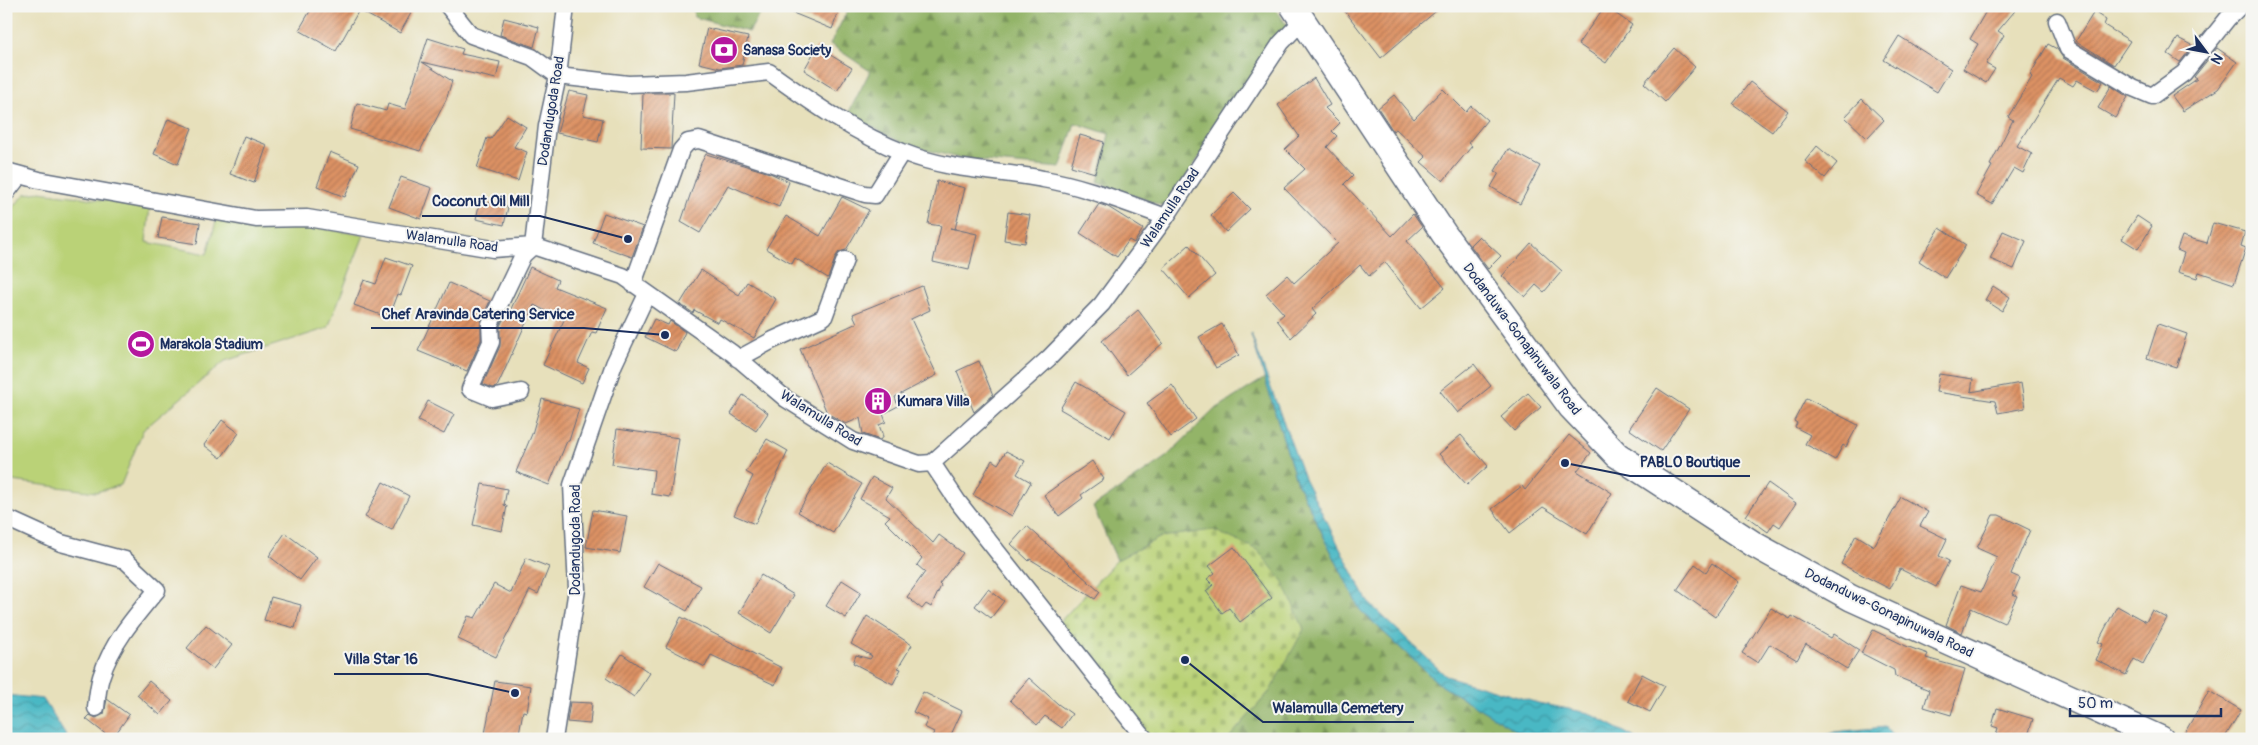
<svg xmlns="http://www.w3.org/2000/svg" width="2258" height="745" viewBox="0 0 2258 745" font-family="Pangolin,sans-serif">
<defs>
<pattern id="forest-firs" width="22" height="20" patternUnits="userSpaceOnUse" patternTransform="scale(1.25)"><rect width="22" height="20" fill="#93b468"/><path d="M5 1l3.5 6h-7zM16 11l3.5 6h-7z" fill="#779359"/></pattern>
<pattern id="cemetery-stones" width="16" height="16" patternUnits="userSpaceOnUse" patternTransform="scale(1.25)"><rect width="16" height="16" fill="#bad277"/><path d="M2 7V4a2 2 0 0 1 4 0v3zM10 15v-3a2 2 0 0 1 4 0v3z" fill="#9fb569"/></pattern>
<pattern id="water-waves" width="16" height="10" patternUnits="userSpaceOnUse" patternTransform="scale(1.25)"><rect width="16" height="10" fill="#4ab8c4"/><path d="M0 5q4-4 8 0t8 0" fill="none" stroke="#3d96a2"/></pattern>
<pattern id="building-hatch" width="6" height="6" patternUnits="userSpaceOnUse" patternTransform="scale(1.25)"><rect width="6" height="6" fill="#dd9264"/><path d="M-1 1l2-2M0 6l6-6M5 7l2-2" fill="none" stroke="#b27856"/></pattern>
</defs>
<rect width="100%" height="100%" fill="#f6f6f2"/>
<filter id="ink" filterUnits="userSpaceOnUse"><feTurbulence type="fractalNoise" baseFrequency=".02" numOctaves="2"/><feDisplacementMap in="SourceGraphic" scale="10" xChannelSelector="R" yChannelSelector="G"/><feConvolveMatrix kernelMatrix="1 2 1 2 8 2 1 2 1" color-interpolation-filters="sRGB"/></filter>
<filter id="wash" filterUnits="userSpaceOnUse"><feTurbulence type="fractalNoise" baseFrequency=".0096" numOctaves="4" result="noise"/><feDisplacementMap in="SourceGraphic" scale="20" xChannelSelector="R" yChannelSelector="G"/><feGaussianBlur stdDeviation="1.12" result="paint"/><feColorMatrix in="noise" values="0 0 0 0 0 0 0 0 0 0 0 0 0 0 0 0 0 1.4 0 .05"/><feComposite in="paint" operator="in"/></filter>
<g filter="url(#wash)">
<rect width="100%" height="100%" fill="#e7e0bb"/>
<path fill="url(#forest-firs)" stroke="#577263" d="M693 6H764L749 32 694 17Z
M850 6H1274L1287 26 1166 207 1098 183 1109 134 1075 123 1060 168 962 159 904 144 848 114 870 71 830 44Z
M1265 378 1296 480 1360 610 1439 684 1530 739H1228L1270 691 1161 537 1117 560 1093 507 1166 457 1214 410Z"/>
<path fill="url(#cemetery-stones)" stroke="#6a806a" d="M1213 530 1258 550 1283 582 1304 629 1270 691 1228 739H1145L1056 626 1117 560 1161 537Z"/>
<path fill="#bad277" stroke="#6a806a" d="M40 192 150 206 146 242 207 254 217 218 261 228 306 226 364 235 328 328 225 361 143 430 121 485 96 492 13 481 6 478V218L8 213 25 194Z"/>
<path fill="url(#water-waves)" stroke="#327491" d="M1250 331 1304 478 1368 602 1446 676 1538 703 1589 713 1637 739H1530L1439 684 1360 610 1296 480Z
M6 695 43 699 68 739H6Z
M1886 727 1895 739H1818L1834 732Z"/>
<g id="blocks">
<path fill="url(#building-hatch)" d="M313 6H415L400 33 359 10 336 51 299 30Z
M776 6H841L832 29Z
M1341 6H1442L1381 58Z
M1605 6 1632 25 1606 63 1578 44Z
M1989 6H2019L1998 31 2004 35 1986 64 1995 69 1986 83 1963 69 1978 44 1970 39Z
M2094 12 2106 20 2104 25 2130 41 2114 65 2076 41Z
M504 18 539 27 534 47 500 35Z
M707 28 748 37 742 65 720 68 699 63Z
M1899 36 1951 69 1937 92 1884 60Z
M428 38 463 49 461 54 500 62 496 79 422 62 452 81 446 100 420 151 350 129 357 103 386 111 388 104 405 109Z
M2178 38 2193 46 2180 62 2168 54Z
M2048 44 2057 49 2063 58 2103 82 2097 91 2077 80 2073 86 2059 78 2017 146 2032 154 2023 173 2014 168 1992 204 1976 195 1992 166 1990 165 2013 120 2008 117 2032 77 2030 75Z
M817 47 852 68 837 91 804 70Z
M1674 48 1695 67 1665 102 1644 83Z
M2217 48 2237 62 2218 89 2183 111 2172 96 2197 79 2194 77Z
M1314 78 1330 105 1325 108 1340 123 1332 131 1337 136 1327 147 1353 175 1344 184 1392 236 1413 214 1422 227 1407 241 1445 288 1421 308 1385 262 1369 276 1360 265 1312 309 1316 314 1291 338 1277 320 1284 314 1266 294 1287 275 1294 283 1338 243 1284 188 1305 169 1285 149 1299 136 1278 105Z
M1750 82 1788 111 1772 132 1733 104Z
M2111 86 2128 97 2115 118 2098 108Z
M1443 89 1466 112 1471 106 1487 120 1468 143 1472 146 1443 181 1421 162 1426 157 1396 129 1393 131 1378 108 1394 95 1414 119Z
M569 91 588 95 583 115 603 119 598 142 557 133Z
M643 93H674L671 149 641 148Z
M1862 99 1884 120 1867 138 1845 117Z
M507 115 526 127 514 147 527 152 518 181 477 168 487 138 491 139Z
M168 119 192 128 178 164 154 154Z
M1080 135 1104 142 1095 173 1071 166Z
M244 136 267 145 254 183 230 174Z
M1817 146 1837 163 1825 178 1805 161Z
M1508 149 1540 166 1520 204 1491 187 1499 173 1495 171Z
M330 152 359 164 345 197 317 186Z
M706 154 770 173 789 182 779 207 728 185 700 233 681 222 701 163Z
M401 177 432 188 421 219 389 207Z
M937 181 965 188 955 229 950 228 977 234 969 270 933 262 941 226 928 224Z
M1234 193 1250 209 1226 232 1211 215Z
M842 197 869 210 846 250 839 252 836 256 828 278 795 258 792 264 766 249 786 216 820 236Z
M480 201 508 207 504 225 476 219Z
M1099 204 1108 207 1143 229 1134 243 1129 240 1117 257 1080 233Z
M1008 212 1030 215 1025 243 1004 240Z
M604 213 643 227 632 257 593 243Z
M2137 216 2152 226 2138 249 2122 239Z
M162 217 200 223 197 244 158 238Z
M2213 223 2245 232 2241 246 2246 248 2234 284 2199 272 2197 278 2178 272 2184 253 2177 250 2182 236 2207 243Z
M1940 228 1966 245 1945 278 1919 261Z
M2003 231 2026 241 2014 269 1990 259Z
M1479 236 1501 256 1488 269 1470 245Z
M1531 243 1562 271 1544 292 1536 285 1525 297 1502 276Z
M1189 245 1215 275 1189 298 1163 268Z
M386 257 412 266 401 295 398 294 389 318 354 305 364 280 376 284Z
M530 267 558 280 555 287 607 308 596 333 592 332 578 363 589 368 582 383 543 365 564 320 534 305 497 387 493 388 483 384 500 346V326L508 310 510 311Z
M701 270 739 295 747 282 776 299 754 338 720 319 718 323 694 310 693 313 680 304Z
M449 283 490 301 481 320V340L467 371 418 351Z
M922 286 930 310 911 319 937 375 895 397 898 406 883 414 886 422 879 425 883 436 880 440 863 434 860 418 846 424 827 413 800 349 857 323 853 314Z
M1993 286 2010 297 2002 311 1985 300Z
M1138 310 1163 343 1127 375 1102 341Z
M654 319 668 325 670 321 685 332 676 352 645 337Z
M1222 324 1239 355 1216 368 1199 337Z
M2158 324 2187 334 2176 367 2147 358Z
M979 361 993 395 974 412 957 371Z
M1474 364 1491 386 1458 413 1440 391Z
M1939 374 1973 379 1971 392 2021 383 2025 408 1998 413 1995 401 1936 392Z
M1076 382 1126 411 1110 438 1060 409Z
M1172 385 1196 419 1171 437 1147 403Z
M1657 388 1689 409 1661 451 1629 429Z
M1528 393 1541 407 1514 431 1501 417Z
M743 395 768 413 756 431 731 414Z
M1806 398 1858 425 1846 447 1843 445 1835 460 1805 444 1810 435 1795 427 1797 423 1794 421Z
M542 399 579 409 569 441H567L549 485 516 472 532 434Z
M428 401 454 414 444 434 418 421Z
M222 420 239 433 221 458 204 445Z
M617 429 679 438 670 497 651 494 654 470 612 464Z
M1461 435 1488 466 1467 485 1439 454Z
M1569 435 1591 453 1577 471 1612 493 1587 534 1543 507 1510 533 1492 509 1522 486 1525 490Z
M767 439 788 451 755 524 734 515 753 476 746 472Z
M1006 451 1025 461 1017 474 1031 482 1012 516 973 495 992 460 998 464Z
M1092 461 1104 479 1081 495 1083 498 1059 516 1044 495Z
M827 463 862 484 833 533 798 512Z
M872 477 892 488 886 498 933 543 939 535 963 553 939 584 941 586 931 607 926 604 922 609 907 597 925 572 917 565 922 558 885 521 890 516 860 499Z
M383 482 409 496 392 530 365 517Z
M1768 483 1796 503 1780 527 1774 523 1768 532 1746 516Z
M482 484 507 489 504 505 507 506 502 531 473 525Z
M1901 497 1928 512 1920 526 1947 539 1939 556 1949 561 1936 587 1900 569 1890 589 1841 564 1856 535 1874 546Z
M593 510 627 516 620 553 586 547Z
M1993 515H1999L2030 530 2011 574 2020 578 2013 594 2017 596 2004 623 1971 608 1962 633 1946 625 1961 585 1981 592 1997 557 1977 548Z
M1027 526 1100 592 1095 599 1030 559 1029 561 1011 544Z
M285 533 317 557 300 580 269 556Z
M1234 547 1272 598 1240 622 1229 608 1222 613 1206 591 1213 585 1207 579 1215 573 1209 566Z
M526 558 549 567 538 594 530 590 496 657 458 639 468 616 475 618 494 584 511 593Z
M658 563 701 586 687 611 644 587Z
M1712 563 1739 582 1715 617 1677 590 1695 564 1706 572Z
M761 575 794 595 771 633 739 613Z
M842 580 861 592 846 618 826 606Z
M988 589 1004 601 991 618 975 606Z
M271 597 301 605 295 628 264 620Z
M2117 606 2146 622 2152 610 2167 618 2143 664 2134 659 2126 675 2096 660 2103 644 2098 642Z
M1771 608 1790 619 1792 616 1831 638 1834 634 1859 650 1847 669 1806 644 1797 660 1770 644 1758 663 1742 653Z
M867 616 912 645 898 668 901 669 893 684 853 663 856 655 870 659 872 656 851 644Z
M681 617 782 668 775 685 711 655 705 667 666 647Z
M206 625 232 645 213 669 187 648Z
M1873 630 1906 646 1928 654 1926 658 1965 669 1951 715 1924 707 1929 690 1895 676 1894 670 1861 653Z
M622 654 650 673 634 697 606 678Z
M1642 674 1665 686 1650 712 1628 701Z
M1029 678 1058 704 1072 714 1062 728 1045 716 1037 725 1010 700Z
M149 681 172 701 160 715 137 695Z
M495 681 531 686 527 712 523 711 518 739H484Z
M2209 691 2241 710 2224 739H2181Z
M923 692 962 711 949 739H931L934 732 924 727 928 719 913 712Z
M107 699 129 715 112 739 86 719 90 715 96 718 104 714Z
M570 702 592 703 590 724 567 722Z
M1997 708 2033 719 2027 739H1995L1998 728 1992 726Z"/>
</g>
</g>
<g filter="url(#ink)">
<use href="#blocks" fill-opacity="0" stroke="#626d7f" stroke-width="1"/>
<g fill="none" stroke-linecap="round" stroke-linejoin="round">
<g stroke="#626d7f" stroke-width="19">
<path id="minor" d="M448 6 471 35 532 57 558 76 628 84 686 82 769 72C812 103 856 134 905 153 950 171 997 170 1043 179 1085 186 1126 203 1166 217
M2057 21 2068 49 2133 88 2152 96 2184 73 2228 18 2240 6
M6 171 39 180 256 219 307 218 493 249 533 246 623 276 732 353 786 399 853 441 919 464 932 463 958 502 1145 739
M6 193 20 175
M633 284 681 150 688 142 699 140 865 194 875 195 902 152
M738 359 773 340 824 317 845 260
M521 392 492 398 470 389 491 342 490 324 523 255 533 246 547 126 558 76 566 6
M932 463 1049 358 1102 304 1166 217 1281 43 1303 20
M6 518 61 543 125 560 157 590C135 616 111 644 101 677 98 687 97 698 96 708
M554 739 577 589 572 485 614 364 647 294"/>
</g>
<g stroke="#626d7f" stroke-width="28">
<path id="primary" d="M1293 6 1444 234 1571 407 1617 455 1755 545 1851 598 2161 739"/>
</g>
<use href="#minor" stroke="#fff" stroke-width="16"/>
<use href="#primary" stroke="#fff" stroke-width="25"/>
</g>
</g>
<defs>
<g id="bank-disc" transform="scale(1.4375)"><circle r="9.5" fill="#b5179e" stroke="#f6f6f2"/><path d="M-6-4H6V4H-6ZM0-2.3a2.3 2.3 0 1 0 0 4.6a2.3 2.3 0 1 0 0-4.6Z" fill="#fff"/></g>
<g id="stadium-disc" transform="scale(1.4375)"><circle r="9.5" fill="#b5179e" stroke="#f6f6f2"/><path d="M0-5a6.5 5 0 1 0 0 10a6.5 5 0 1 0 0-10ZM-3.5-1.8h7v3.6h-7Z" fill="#fff"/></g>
<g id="building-disc" transform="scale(1.4375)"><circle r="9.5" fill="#b5179e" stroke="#f6f6f2"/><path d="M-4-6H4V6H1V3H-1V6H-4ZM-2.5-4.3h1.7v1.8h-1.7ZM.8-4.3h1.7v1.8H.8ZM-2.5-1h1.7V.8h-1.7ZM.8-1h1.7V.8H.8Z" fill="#fff"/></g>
</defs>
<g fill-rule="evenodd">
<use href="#bank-disc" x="724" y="50"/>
<use href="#stadium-disc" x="141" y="344"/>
<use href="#building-disc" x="878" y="401"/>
</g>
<g text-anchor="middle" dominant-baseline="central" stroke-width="4" stroke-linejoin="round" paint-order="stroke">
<g font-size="14" font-weight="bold" fill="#1b2f5e" stroke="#f6f6f2" text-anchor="start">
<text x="743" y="50">Sanasa Society</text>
<text x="160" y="344">Marakola Stadium</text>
<text x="897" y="401">Kumara Villa</text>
</g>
<g font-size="14" fill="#1b2f5e" stroke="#f6f6f2">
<text transform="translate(551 111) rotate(-81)">Dodandugoda Road</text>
<text transform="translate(1170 208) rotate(-56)">Walamulla Road</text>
<text transform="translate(452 241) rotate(8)">Walamulla Road</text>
<text transform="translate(1522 339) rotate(53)">Dodanduwa-Gonapinuwala Road</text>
<text transform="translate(821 418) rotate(32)">Walamulla Road</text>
<text transform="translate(575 540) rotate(-90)">Dodandugoda Road</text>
<text transform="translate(1889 613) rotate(26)">Dodanduwa-Gonapinuwala Road</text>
</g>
</g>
<path fill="none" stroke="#1b2f5e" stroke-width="2" d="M628 239L540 216H422M665 335L584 328H371M1565 463L1630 476H1750M515 693L428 674H334M1185 660L1263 722H1414"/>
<g fill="#1b2f5e" stroke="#f6f6f2" stroke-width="2">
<circle cx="628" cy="239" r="5"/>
<circle cx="665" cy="335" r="5"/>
<circle cx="1565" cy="463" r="5"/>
<circle cx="515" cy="693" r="5"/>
<circle cx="1185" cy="660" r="5"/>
</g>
<g font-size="15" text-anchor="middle" font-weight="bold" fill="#1b2f5e" stroke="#f6f6f2" stroke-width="4" stroke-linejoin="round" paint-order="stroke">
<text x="481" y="206">Coconut Oil Mill</text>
<text x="478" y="319">Chef Aravinda Catering Service</text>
<text x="1690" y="467">PABLO Boutique</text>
<text x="381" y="664">Villa Star 16</text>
<text x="1338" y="713">Walamulla Cemetery</text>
</g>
<rect width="2258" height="745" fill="none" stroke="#f6f6f2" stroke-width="25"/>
<g transform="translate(2206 52) rotate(122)" stroke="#f6f6f2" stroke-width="4" paint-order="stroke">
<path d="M0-4L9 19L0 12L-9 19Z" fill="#1b2f5e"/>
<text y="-8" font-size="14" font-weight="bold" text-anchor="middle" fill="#1b2f5e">N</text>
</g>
<path d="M2070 708v8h151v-8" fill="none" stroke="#1b2f5e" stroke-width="2.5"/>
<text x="2078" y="708" font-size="15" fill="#1b2f5e" stroke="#f6f6f2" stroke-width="4" paint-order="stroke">50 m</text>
</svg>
